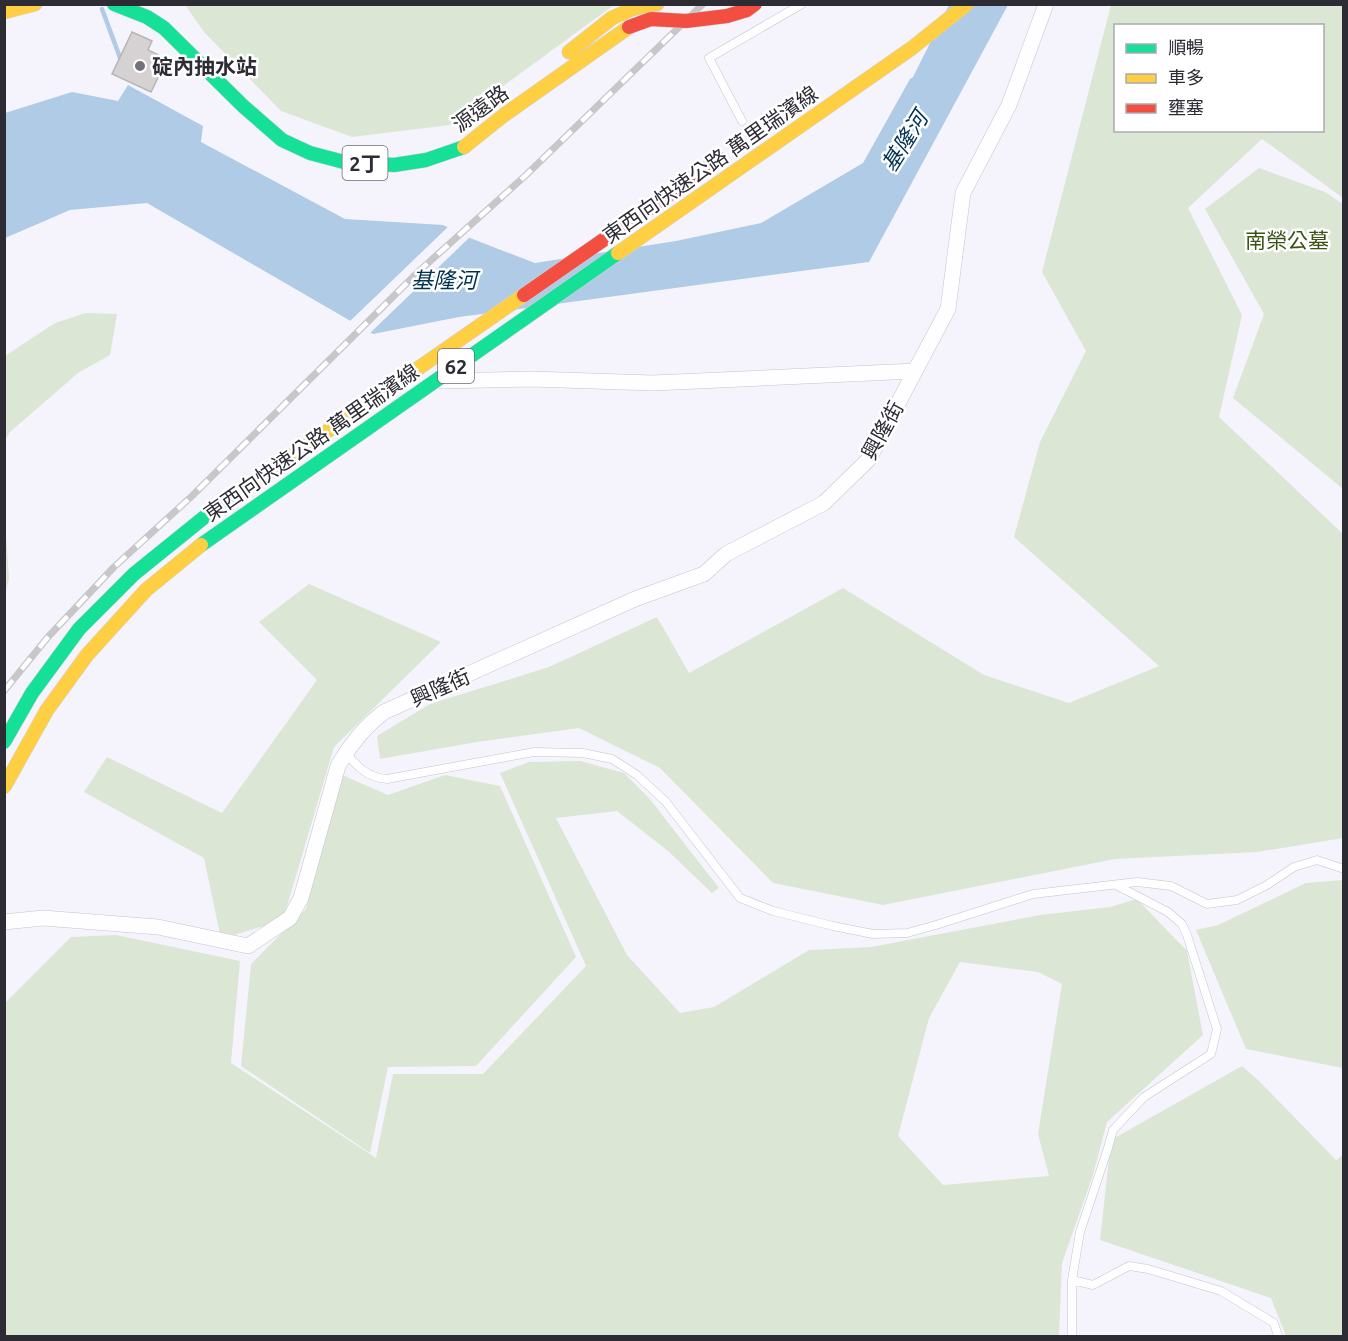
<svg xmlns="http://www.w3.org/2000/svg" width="1348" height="1341" viewBox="0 0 1348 1341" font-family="Ubuntu,'Noto Sans TC',sans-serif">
<rect width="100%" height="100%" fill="#f5f4fc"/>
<path fill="#dce6d5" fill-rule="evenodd" d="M185 5H614L450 125 352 137 281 111 204 32Z
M1111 5H1343V198L1262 139 1188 208 1242 315 1219 417 1343 534V838L1257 852 1115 859 883 905 773 883 660 768 579 728 477 742 380 759 377 736 430 704 549 667 657 617 689 673 843 588 984 675 1069 703 1159 666 1014 537 1040 442 1086 351 1042 272ZM1116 26H1322V130H1116Z
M1259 168 1325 192 1343 204V489L1233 398 1264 314 1205 209Z
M86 313 117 314 110 355 78 373 10 432 5 440V356L55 323Z
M5 519 9 579 5 595H4Z
M309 584 441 642 334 747 283 920 221 939 204 858 84 792 107 757 222 813 317 680 259 622Z
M580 761 624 773 649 798 719 888 712 893 668 851 617 811 556 818 627 955 680 1013 714 1007 809 950 871 947 1040 915 1110 907 1137 899 1187 951 1203 1035 1107 1122 1093 1175 1062 1263 1059 1336H5V1003L71 937 116 935 240 961 231 1063 376 1158 393 1074H483L586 966 500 773 529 762ZM960 962 1038 972 1062 984 1038 1134 1049 1176 943 1185 898 1136 929 1018Z
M340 774 388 795 445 775 500 786 576 957 476 1066 388 1067 370 1153 241 1066 251 964 306 909Z
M1343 880V1068L1246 1049 1196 930 1218 925 1306 883Z
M1242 1066 1258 1080 1336 1160 1343 1155V1336H1286L1271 1298 1100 1240 1111 1140Z"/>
<path fill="#afcbe6" d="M949 5H1008L869 262 459 317 373 334 147 203 70 210 5 238V113L72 92 118 101 128 85 203 126 201 142 345 219 443 225 470 238 535 263 676 241 761 223 863 163 910 79 913 77Z"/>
<path fill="#f5f4fc" d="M450 225 472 235 368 335 348 323Z"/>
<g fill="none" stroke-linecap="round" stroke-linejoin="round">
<path stroke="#afcbe6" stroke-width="4.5" d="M102 9 122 63"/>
</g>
<path fill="#d6d2d3" stroke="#b8b5b5" stroke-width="1.5" d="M132 32 152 41 148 50 167 59 151 92 112 74Z"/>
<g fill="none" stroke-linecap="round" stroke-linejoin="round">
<g stroke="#c5c4cc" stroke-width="9">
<path id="lane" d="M742 121 709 58 802 4
M346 753C357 767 369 778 387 779L534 752 583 753 612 759 637 775 666 802 740 898 773 911 833 926 873 934 907 933 936 925 1033 894 1137 882 1171 886 1207 904 1237 900 1267 885 1294 867 1317 860 1344 869
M1072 1280 1093 1285 1129 1266 1148 1269 1221 1291 1274 1323 1278 1336
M1072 1336V1280L1080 1232 1108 1148 1113 1130 1144 1097 1211 1054 1217 1029 1187 935 1182 924 1168 912 1116 885"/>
</g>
<g stroke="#c5c4cc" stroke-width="16">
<path id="street" d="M442 381 531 379 653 383 915 371 948 309 963 193 1009 105 1046 4
M4 922 43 918 158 927 248 946 290 918 301 898 338 766C350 745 365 726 384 712L635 599 704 574 726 554 824 503 869 459 915 371"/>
</g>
<g stroke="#d1d1d6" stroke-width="15">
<path id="fast" d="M114 4 147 17 164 28 243 106 282 140 310 153 344 162 394 165 426 160 464 147"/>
</g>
<g stroke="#d1d1d6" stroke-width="15">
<path id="slow" d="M4 12 35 4
M569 52 612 18 632 9 657 4
M464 147 504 115 629 27"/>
</g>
<use href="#lane" stroke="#fefdff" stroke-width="8"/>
<use href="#street" stroke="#fefdff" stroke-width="15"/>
<use href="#fast" stroke="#16e098" stroke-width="14"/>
<use href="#slow" stroke="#ffcf43" stroke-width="14"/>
<g stroke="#c7c6c9" stroke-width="7">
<path id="rail" d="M4 691 48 637 114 567 192 496 418 272 525 176 703 4"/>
</g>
<use href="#rail" stroke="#fff" stroke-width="4.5" stroke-dasharray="14" stroke-linecap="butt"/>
<g stroke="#d1d1d6" stroke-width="15" stroke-linecap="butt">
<path id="fast-bridge" d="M201 545 618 253
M4 742 32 693 79 629 134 574 207 515 254 482"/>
</g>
<g stroke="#d1d1d6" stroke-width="15" stroke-linecap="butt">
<path id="slow-bridge" d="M618 253 912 48 967 4
M254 482 524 295
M4 787 47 710 87 655 146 590 201 545"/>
</g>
<g stroke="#d1d1d6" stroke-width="15" stroke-linecap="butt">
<path id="jam-bridge" d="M629 27 651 19 686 21 727 16 747 10 755 4
M524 295 720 159"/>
</g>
<use href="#fast-bridge" stroke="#16e098" stroke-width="14"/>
<use href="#slow-bridge" stroke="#ffcf43" stroke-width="14"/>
<use href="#jam-bridge" stroke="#f24e42" stroke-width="14"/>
</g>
<circle fill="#73717a" stroke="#fff" stroke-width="2" cx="140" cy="66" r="6"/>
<g text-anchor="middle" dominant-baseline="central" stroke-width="5" stroke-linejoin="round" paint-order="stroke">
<g fill="#fff" stroke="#6c6b71" stroke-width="1.5">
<rect x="342.5" y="146" width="45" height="34" rx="4.5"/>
<rect x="438" y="349" width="36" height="34" rx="4.5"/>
</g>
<g font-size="20" font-weight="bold" fill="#2d2b34">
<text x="365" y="163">2丁</text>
<text x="456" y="366">62</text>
</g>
<g font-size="21" font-weight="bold" fill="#2d2b34" stroke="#fff" text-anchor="start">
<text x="152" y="66">碇內抽水站</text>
</g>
<g font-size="21" fill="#2d2b34" stroke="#fff">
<text transform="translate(480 108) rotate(-36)">源遠路</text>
<text transform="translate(710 164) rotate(-35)">東西向快速公路 萬里瑞濱線</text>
<text transform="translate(882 430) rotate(-61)">興隆街</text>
<text transform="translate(311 442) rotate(-35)">東西向快速公路 萬里瑞濱線</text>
<text transform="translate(440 687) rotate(-24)">興隆街</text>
</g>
<g font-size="21" fill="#385313" stroke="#fff">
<text x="1287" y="240">南榮公墓</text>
</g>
<g font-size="22" font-style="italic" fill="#003252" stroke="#fff">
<text transform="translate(904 141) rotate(-58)">基隆河</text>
<text x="444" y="279">基隆河</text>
</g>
</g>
<rect width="1348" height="1341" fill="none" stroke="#2d2b34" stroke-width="12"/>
<rect x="1114" y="24" width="210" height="108" fill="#ffffff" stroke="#abaaae" stroke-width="1.5"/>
<rect x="1126" y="44" width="30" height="9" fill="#16e098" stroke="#abaaae" stroke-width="1.5"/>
<text x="1168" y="54" font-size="18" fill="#2d2b34">順暢</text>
<rect x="1126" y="74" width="30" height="9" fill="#ffcf43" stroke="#abaaae" stroke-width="1.5"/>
<text x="1168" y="84" font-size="18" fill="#2d2b34">車多</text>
<rect x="1126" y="104" width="30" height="9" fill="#f24e42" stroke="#abaaae" stroke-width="1.5"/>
<text x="1168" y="114" font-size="18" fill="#2d2b34">壅塞</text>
</svg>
